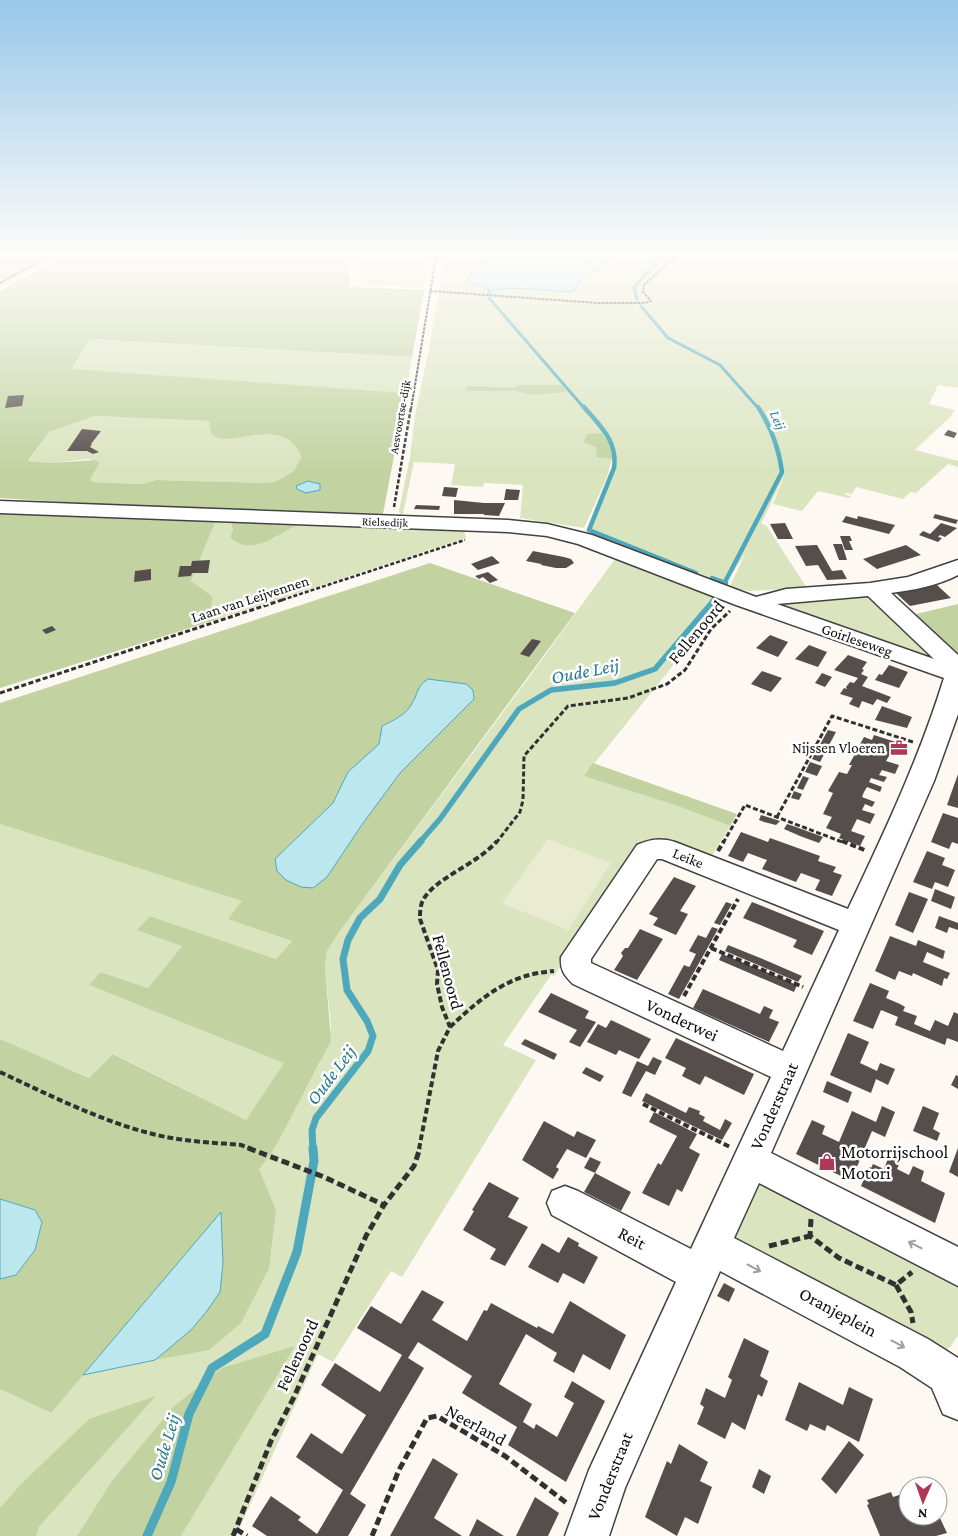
<svg xmlns="http://www.w3.org/2000/svg" width="958" height="1536" viewBox="0 0 958 1536" font-family="'Crimson Pro',serif">
<rect width="100%" height="100%" fill="#fdf8f2"/>
<path fill="#dae4bf" d="M0 257H58L0 287Z
M360 257H429L424 287 361 285Z
M445 257H927L958 261V388L938 385 929 404 955 410 951 416 915 450 958 461V467L948 464 916 493 910 492 903 499 856 487 852 494 846 493 845 495 851 496 849 498 818 491 802 511 773 504 784 476 761 524 766 525 807 588 750 591 729 588 746 552 724 586 586 531 615 459H612L607 477 584 528 520 518 523 485 484 483 483 487 451 485 455 464 414 462 403 514H400L399 511 410 457 415 415 429 349Z
M90 339 412 357 406 393 72 370Z
M95 416 208 421 221 438C250 441 289 420 301 457L294 471 277 481 267 483 157 480 142 484 92 482 89 480 100 462 88 459 51 463 28 462 49 432Z
M217 518 230 519 233 530 230 537 246 545 258 544 275 538 282 532 303 522 461 528 464 531 466 538 215 620C210 612 210 608 213 599L211 595 191 581Z
M615 559 717 598 668 660 675 663 585 775 675 805 730 826 709 861 671 845 627 868 554 976 551 975 503 1045 536 1060 402 1277 391 1271 333 1362 318 1354 236 1536H181L294 1346 173 1407 111 1482 77 1536H36L39 1527 155 1397 18 1487 0 1508V1389L51 1413 83 1375 155 1360 276 1210 258 1169 268 1158 320 1063 331 1028 325 965 327 951 340 931 527 680Z
M867 593 950 666 776 605 778 600Z
M0 824 243 901 229 919 292 941 276 959 150 916 138 930 183 945 148 988 102 972 89 985 285 1063 246 1120 114 1054 90 1078 0 1040Z
M762 1179 958 1274V1336L949 1348 943 1351 737 1249 731 1230 749 1188Z"/>
<path fill="#c2d3a1" fill-rule="evenodd" d="M0 257H43L0 280Z
M63 257 348 259 350 287 424 290 412 357 90 339 72 369 406 393 383 514 77 503 0 498V291ZM95 416 208 421 210 423C207 464 284 406 301 457L294 471 277 481 267 483 157 480 142 484 92 482 90 479 100 462 95 460 51 463 28 461 49 432Z
M520 385H561L567 392 533 395 516 391H465L467 386 513 388Z
M601 433C609 441 612 447 612 459L597 457 596 447 584 442 587 434Z
M0 510 217 518 191 581 211 595 213 599C210 608 211 612 215 620L0 688Z
M230 519 303 522C282 531 252 559 230 537L233 530Z
M430 563 575 613 340 931 327 951 325 965 331 1041 279 1140 268 1158 259 1169 276 1210 269 1268 241 1323 209 1350 155 1360 191 1330 221 1213 51 1413 0 1389V1279L16 1275 35 1250 42 1222 35 1210 0 1199V1039L89 1078 113 1054 246 1120 284 1063 89 985 101 972 148 988 182 946 137 930 150 916 276 959 292 941 228 919 242 901 0 824V703ZM428 679 440 682 474 699 400 773 361 826 327 877 275 859 333 803 348 772 380 744 382 726C391 721 405 715 411 706 417 697 422 688 428 679Z
M958 604V657L912 615Z
M593 763 737 814 730 826 675 805 584 776Z
M295 1346 181 1536H77L111 1482 173 1407 222 1368Z
M156 1396 39 1527 36 1536H0V1508L18 1487 89 1419Z"/>
<path fill="#e9ecd0" d="M548 839 611 863 568 930 502 903Z"/>
<path fill="#bde7ee" stroke="#4da8bc" d="M487 257H587L584 260 586 262 598 258V257H610L604 259V262H607C604 273 595 267 587 273 581 277 580 284 575 289L576 290 570 292 519 288 489 290 469 282 467 280 472 275 471 271 487 260Z
M308 481 320 484V490L306 493 297 489 296 486Z
M428 679 466 684 473 690 474 699 400 773 361 826 327 877 313 888 301 887 286 880 277 871 275 859 333 803 348 772 379 744 382 726C392 721 406 715 411 705 419 693 415 688 428 679Z
M0 1199 35 1210 42 1222 35 1250 16 1275 0 1279Z
M221 1212 223 1264 220 1292 207 1311 191 1330 155 1360 83 1375Z"/>
<g fill="none" stroke-linecap="round" stroke-linejoin="round">
<path stroke="#4da8bc" stroke-width="3" d="M489 290V294
M489 298 585 409
M637 300 634 287 662 257
M641 306 668 338 720 365 759 409"/>
<path stroke="#4da8bc" stroke-width="4.5" d="M584 407C600 426 618 441 614 468L589 530 696 573
M712 578 726 583
M723 586 782 472C779 449 771 427 758 407
M713 600 718 595"/>
<path stroke="#4da8bc" stroke-width="5.5" d="M419 843 440 819 519 709 551 690 615 683 655 669 715 599"/>
<path stroke="#4da8bc" stroke-width="7" d="M313 1149 312 1130 316 1118 368 1051 373 1036 367 1021 347 990 343 959 348 940 360 918 380 899 400 865 421 841"/>
<path stroke="#4da8bc" stroke-width="9" d="M147 1536 171 1482 189 1414 212 1368 265 1334 297 1252 314 1161 313 1148"/>
</g>
<path fill="#564e4c" d="M24 395 22 406 5 408 8 396Z
M82 429 101 431 91 444H92L90 447 99 452 93 454 87 451H67Z
M948 430 957 433 954 438 944 435Z
M444 487 458 488 456 497 442 496Z
M506 489 520 490 518 500H504Z
M454 500 484 503H505L499 516 484 515V514H454Z
M416 505 440 506 439 510 414 509Z
M935 514 958 520 956 524 933 518Z
M846 516 857 519 858 516 895 525 889 534 842 522Z
M785 523 793 539H778L770 524Z
M941 523 957 528 945 537 940 535 938 537 942 538 938 542 919 535 923 531 930 534Z
M840 536H850L852 541H849L853 550H845Z
M833 544H842L847 560H839Z
M817 545 832 571 842 570 847 579 827 580 818 565 806 566 795 546Z
M906 545 921 555 877 569 863 559Z
M533 551 564 557 571 559 574 563 566 568H556L541 565 542 562 541 564 526 561Z
M492 556 500 563 478 570 471 564Z
M210 560 208 573H192L191 576 178 577 180 566H191L192 561Z
M151 569V580L134 582 135 571Z
M488 572 498 580 490 583 483 577 479 579 475 576Z
M937 585 951 598 910 606 896 593Z
M52 626 56 630 46 634 42 630Z
M770 635 788 642 778 657 756 648Z
M532 639 541 641 529 657 520 654Z
M809 645 827 652 818 667 795 659Z
M848 655 867 662 862 669 864 670 861 674 868 677 862 686 891 697 887 703 877 699 873 705 862 701 859 708 849 704 853 698 840 694 844 688 847 689 846 687 850 682 854 683 858 678 834 670Z
M889 665 908 672 899 688 875 680 879 674 882 675Z
M762 671 782 678 771 692 751 684Z
M822 673 832 677 825 687 815 683Z
M882 706 912 717 907 728 875 720Z
M828 730 836 732 820 762 812 759Z
M874 735 908 746 904 755 891 750 889 756 886 761 899 765 895 774 882 770 879 775 887 777 884 782 871 778 869 782 882 787 880 792 867 787 864 792 862 797 875 802 872 807 865 804 862 810 875 814 870 824 857 819 851 831 865 836 860 846 839 838 841 834 826 828 832 817 823 814 833 793 828 791 839 772 847 774 852 765H849L864 737 872 740Z
M810 762 822 766 817 776 805 772Z
M958 774V808L947 805Z
M803 776 809 778 803 790 797 788Z
M794 791 802 794 799 800 791 798Z
M943 813 958 818V844L952 842 949 849 931 842Z
M761 815 780 821 776 825 764 822 759 820Z
M787 824 796 827 823 837 819 843 800 836 784 829Z
M741 832 768 842 770 838 820 856 818 861 836 867 833 872 842 875 832 896 815 890 820 880 801 873 796 882 762 869 767 860 748 853 743 862 728 856Z
M927 851 945 858 942 865 955 870 948 887 935 882 932 889 913 882Z
M674 877 696 886 680 911 688 914 676 935 653 925 658 918 649 914Z
M935 889 955 897 951 909 931 901Z
M909 892 928 899 913 933 895 925Z
M726 902 732 904 720 925 714 923Z
M752 902 824 931 812 955 793 947 797 940 743 918Z
M939 916 958 923V930L949 927 947 933 935 928Z
M712 927 718 929 679 999 668 994 684 965 689 967 690 966 696 954 689 951 698 935 706 938Z
M640 929 663 939 637 980 614 970 623 956 621 953 625 948H628Z
M890 936 916 946 918 940 945 951 943 959 927 952 923 962 950 973 947 979 944 978 942 986 913 973 912 976 899 971 895 980 875 971Z
M728 945 765 960 802 976 798 982 725 951Z
M722 954 742 962 797 985 794 992 719 960Z
M870 983 889 991 886 998 900 1004 905 1007 903 1011 917 1016 914 1024 930 1031 935 1020 948 1026 954 1012 958 1014V1042L947 1038 945 1045 895 1025 898 1017 881 1010 873 1029 853 1021Z
M703 989 760 1014 764 1006 773 1010 769 1018 779 1022 769 1042 693 1008Z
M551 993 589 1011 585 1018 596 1022 580 1047 569 1042 577 1030 538 1012Z
M611 1020 651 1039 639 1059 619 1050 616 1055 587 1042 598 1024 606 1028Z
M848 1033 869 1042 860 1063 877 1071 880 1063 895 1069 888 1085 876 1079 871 1093 830 1075Z
M676 1038 754 1074 744 1095 705 1076 700 1085 682 1076 686 1068 665 1058Z
M525 1039 557 1054 554 1060 521 1044Z
M653 1057 662 1061 655 1075 646 1071 631 1097 622 1093 637 1061 648 1066Z
M586 1067 604 1076 600 1082 582 1073Z
M956 1075 958 1076V1089L951 1085Z
M827 1081 852 1092 848 1103 823 1092Z
M646 1093 686 1113 689 1107 700 1111 699 1114 705 1117 703 1121 720 1130 725 1119 732 1123 722 1140 642 1101Z
M882 1106 895 1112 885 1137 872 1131 851 1181 796 1154 812 1120 825 1126 822 1134 839 1142 852 1111 876 1122Z
M923 1106 939 1113 933 1129 940 1133 937 1141 913 1131Z
M654 1112 697 1134 689 1148 700 1154 682 1192 677 1189 669 1206 642 1193 658 1163 661 1165 677 1136 649 1122Z
M544 1121 574 1137 577 1131 596 1140 586 1158 567 1149 556 1167 559 1169 553 1179 522 1160Z
M958 1148V1177L949 1172Z
M889 1156 900 1162 897 1169 909 1175 913 1166 924 1171 921 1181 945 1193 935 1223 861 1186 869 1167 871 1168 873 1164 884 1169Z
M590 1157 601 1162 595 1173 584 1168Z
M595 1173 631 1192 621 1211 584 1192Z
M489 1182 519 1198 508 1217 528 1227 505 1266 490 1259 496 1249 463 1230 474 1211 472 1210Z
M568 1237 579 1243 578 1246 598 1257 584 1284 563 1273 558 1283 528 1267 542 1243 559 1253Z
M724 1283 735 1289 729 1302 717 1296Z
M422 1290 444 1302 432 1320 467 1341 484 1310 487 1311 491 1303 537 1328 538 1326 553 1334 570 1301 626 1335 610 1370 583 1354 574 1373 553 1361 557 1353 526 1334 499 1384 532 1404 523 1422 534 1429 536 1424 557 1437 574 1403 564 1397 572 1381 605 1401 566 1482 508 1445 517 1427 462 1393 472 1376 418 1342 408 1358 424 1368 350 1494 366 1505 348 1536H267L252 1526 271 1496 301 1517 298 1520 317 1534 343 1490 296 1457 311 1433 342 1454 366 1415 321 1385 335 1363 380 1392 402 1355 357 1328 371 1306 401 1324Z
M744 1338 769 1351 760 1376 768 1381 762 1397 758 1394 745 1430 732 1422 725 1439 697 1424 704 1407 700 1404 706 1388 725 1398 732 1380 728 1377Z
M799 1382 843 1405 849 1387 873 1399 859 1442 827 1425 825 1431 810 1424 807 1431 785 1420Z
M849 1441 864 1455 836 1494 821 1479Z
M679 1444 708 1462 700 1481 712 1487 698 1524 685 1517 677 1536 645 1517 667 1461 671 1464Z
M433 1458 458 1474 434 1518 462 1536H390Z
M759 1469 771 1476 764 1494 752 1487Z
M891 1492 893 1497 908 1492V1516H939L947 1533 936 1536H880L867 1505 869 1504 867 1500Z
M535 1497 559 1513 548 1536H516Z
M477 1519 504 1536H469Z"/>
<g fill="none" stroke-linecap="round" stroke-linejoin="round">
<g stroke="#424242" stroke-width="3">
<path id="minor" d="M0 501 508 520 547 524 592 535 756 597 786 589 870 583 908 577 958 560V575C937 586 913 590 891 593L958 655V714L934 781 771 1153 958 1247V1286L759 1183 734 1238 928 1339 958 1358V1420L943 1414 932 1388 900 1367 720 1271 625 1488 609 1536H565L589 1470 676 1282 552 1215 547 1203 552 1191 565 1186 578 1191 691 1249 771 1077 573 984C564 975 560 970 561 957L637 845C651 839 661 838 675 842L848 909C884 833 919 759 944 678L736 605 578 544 547 536 508 532 0 513ZM868 596 934 659 777 604ZM657 859H662L839 930 783 1051 591 963V959Z"/>
</g>
<path stroke="#313131" stroke-width="2" stroke-dasharray="3 1" stroke-linecap="butt" d="M0 283 47 257
M430 291 598 303H645L651 301 643 292 644 285 675 257
M411 409 436 257"/>
<path stroke="#313131" stroke-width="2.5" stroke-dasharray="4 2" stroke-linecap="butt" d="M394 507 411 407
M282 600 465 540"/>
<path stroke="#313131" stroke-width="3" stroke-dasharray="5 2.5" stroke-linecap="butt" d="M0 693 285 599
M777 817 832 716 913 742
M496 843 520 812 523 800 524 756 568 706 628 698 667 684 685 670 711 629 730 611
M723 843 745 805 845 843"/>
<path stroke="#313131" stroke-width="4" stroke-dasharray="6 3" stroke-linecap="butt" d="M842 841 867 851
M718 851 724 841
M711 948 803 987
M684 996 738 899
M450 1027C482 997 509 974 554 971
M0 1072C51 1096 117 1129 172 1138 195 1142 218 1143 241 1145L252 1149
M643 1104 730 1147
M419 1149 438 1051 450 1027 442 1007 437 984 438 970 420 919C420 913 420 906 423 900 436 877 478 864 497 841"/>
<path stroke="#313131" stroke-width="5" stroke-dasharray="8 4" stroke-linecap="butt" d="M248 1148 324 1177 384 1205
M811 1219 810 1236 839 1258 896 1285 912 1272
M769 1246 810 1236
M896 1285 911 1312 913 1323
M236 1529 247 1536
M233 1536 271 1441 294 1397 366 1236 384 1205 414 1166 420 1148
M372 1536 399 1470 427 1418 437 1416 505 1456 568 1504"/>
<use href="#minor" fill="#fff" fill-rule="evenodd"/>
</g>
<defs><path id="oneway-shaft" d="M-6 0H5M1.5-3L5.5 0L1.5 3" fill="none" stroke-width="1.6" stroke-linecap="round" stroke-linejoin="round" transform="scale(1.25)"/></defs>
<g stroke="#9f9f9f">
<use href="#oneway-shaft" transform="translate(915 1245) rotate(-153)"/>
<use href="#oneway-shaft" transform="translate(754 1268) rotate(28)"/>
<use href="#oneway-shaft" transform="translate(898 1344) rotate(28)"/>
</g>
<linearGradient id="sky" x2="0" y2="1"><stop stop-color="#97c8ea"/><stop offset="0.54" stop-color="#fefcf9"/><stop offset="1" stop-color="#fefcf9" stop-opacity="0"/></linearGradient>
<rect width="958" height="472" fill="url(#sky)"/>
<defs>
<g id="office-bare" transform="scale(1.35)"><path d="M-6-3h4V-5.5h4V-3h4V5H-6ZM-1-4.5V-3h2v-1.5ZM-6 0V1H6V0Z" fill="#ad3857" stroke="#fff" stroke-width="2.5" paint-order="stroke"/></g>
<g id="shop-bare" transform="scale(1.35)"><path d="M-5-2.5h2.3a2.7 3.5 0 0 1 5.4 0H5L5.5 6h-11ZM-1.5-2.5h3a1.5 2.3 0 0 0-3 0Z" fill="#ad3857" stroke="#fff" stroke-width="2.5" paint-order="stroke"/></g>
</defs>
<g fill-rule="evenodd">
<use href="#office-bare" x="899" y="748"/>
<use href="#shop-bare" x="827" y="1162"/>
</g>
<g text-anchor="middle" dominant-baseline="central" stroke-width="5" stroke-linejoin="round" paint-order="stroke">
<g font-size="12" fill="#0f0f0f" stroke="#fff">
<text transform="translate(400 417) rotate(-80)">Aesvoortse-dijk</text>
<text transform="translate(385 522) rotate(2)">Rielsedijk</text>
</g>
<g font-size="14" font-style="italic" fill="#287a90" stroke="#fff">
<text transform="translate(778 420) rotate(66)">Leij</text>
</g>
<g font-size="15" fill="#0f0f0f" stroke="#fff">
<text transform="translate(250 599) rotate(-18)">Laan van Leijvennen</text>
<text transform="translate(857 640) rotate(19)">Goirleseweg</text>
<text transform="translate(688 858) rotate(22)">Leike</text>
</g>
<g font-size="15" fill="#0f0f0f" stroke="#fff" text-anchor="end">
<text x="885" y="748">Nijssen Vloeren</text>
</g>
<g font-size="18" fill="#0f0f0f" stroke="#fff">
<text transform="translate(696 632) rotate(-50)">Fellenoord</text>
<text transform="translate(448 972) rotate(75)">Fellenoord</text>
<text transform="translate(682 1020) rotate(25)">Vonderwei</text>
<text transform="translate(774 1106) rotate(-66)">Vonderstraat</text>
<text transform="translate(632 1238) rotate(28)">Reit</text>
<text transform="translate(838 1312) rotate(28)">Oranjeplein</text>
<text transform="translate(297 1355) rotate(-65)">Fellenoord</text>
<text transform="translate(476 1425) rotate(29)">Neerland</text>
<text transform="translate(610 1476) rotate(-68)">Vonderstraat</text>
</g>
<g font-size="18" fill="#0f0f0f" stroke="#fff" text-anchor="start">
<text x="841" y="1152">Motorrijschool<tspan x="841" dy="21">Motori</tspan></text>
</g>
<g font-size="19" font-style="italic" fill="#287a90" stroke="#fff">
<text transform="translate(585 671) rotate(-11)">Oude Leij</text>
<text transform="translate(331 1075) rotate(-53)">Oude Leij</text>
<text transform="translate(164 1447) rotate(-73)">Oude Leij</text>
</g>
</g>
<g transform="translate(923 1501) rotate(182)"><circle r="24" fill="#ffffff" stroke="#9f9f9f"/>
<path d="M0-4L9 19L0 12L-9 19Z" fill="#ad3857"/>
<text y="-8" font-size="14" font-weight="bold" text-anchor="middle" fill="#0f0f0f">N</text>
</g>
</svg>
